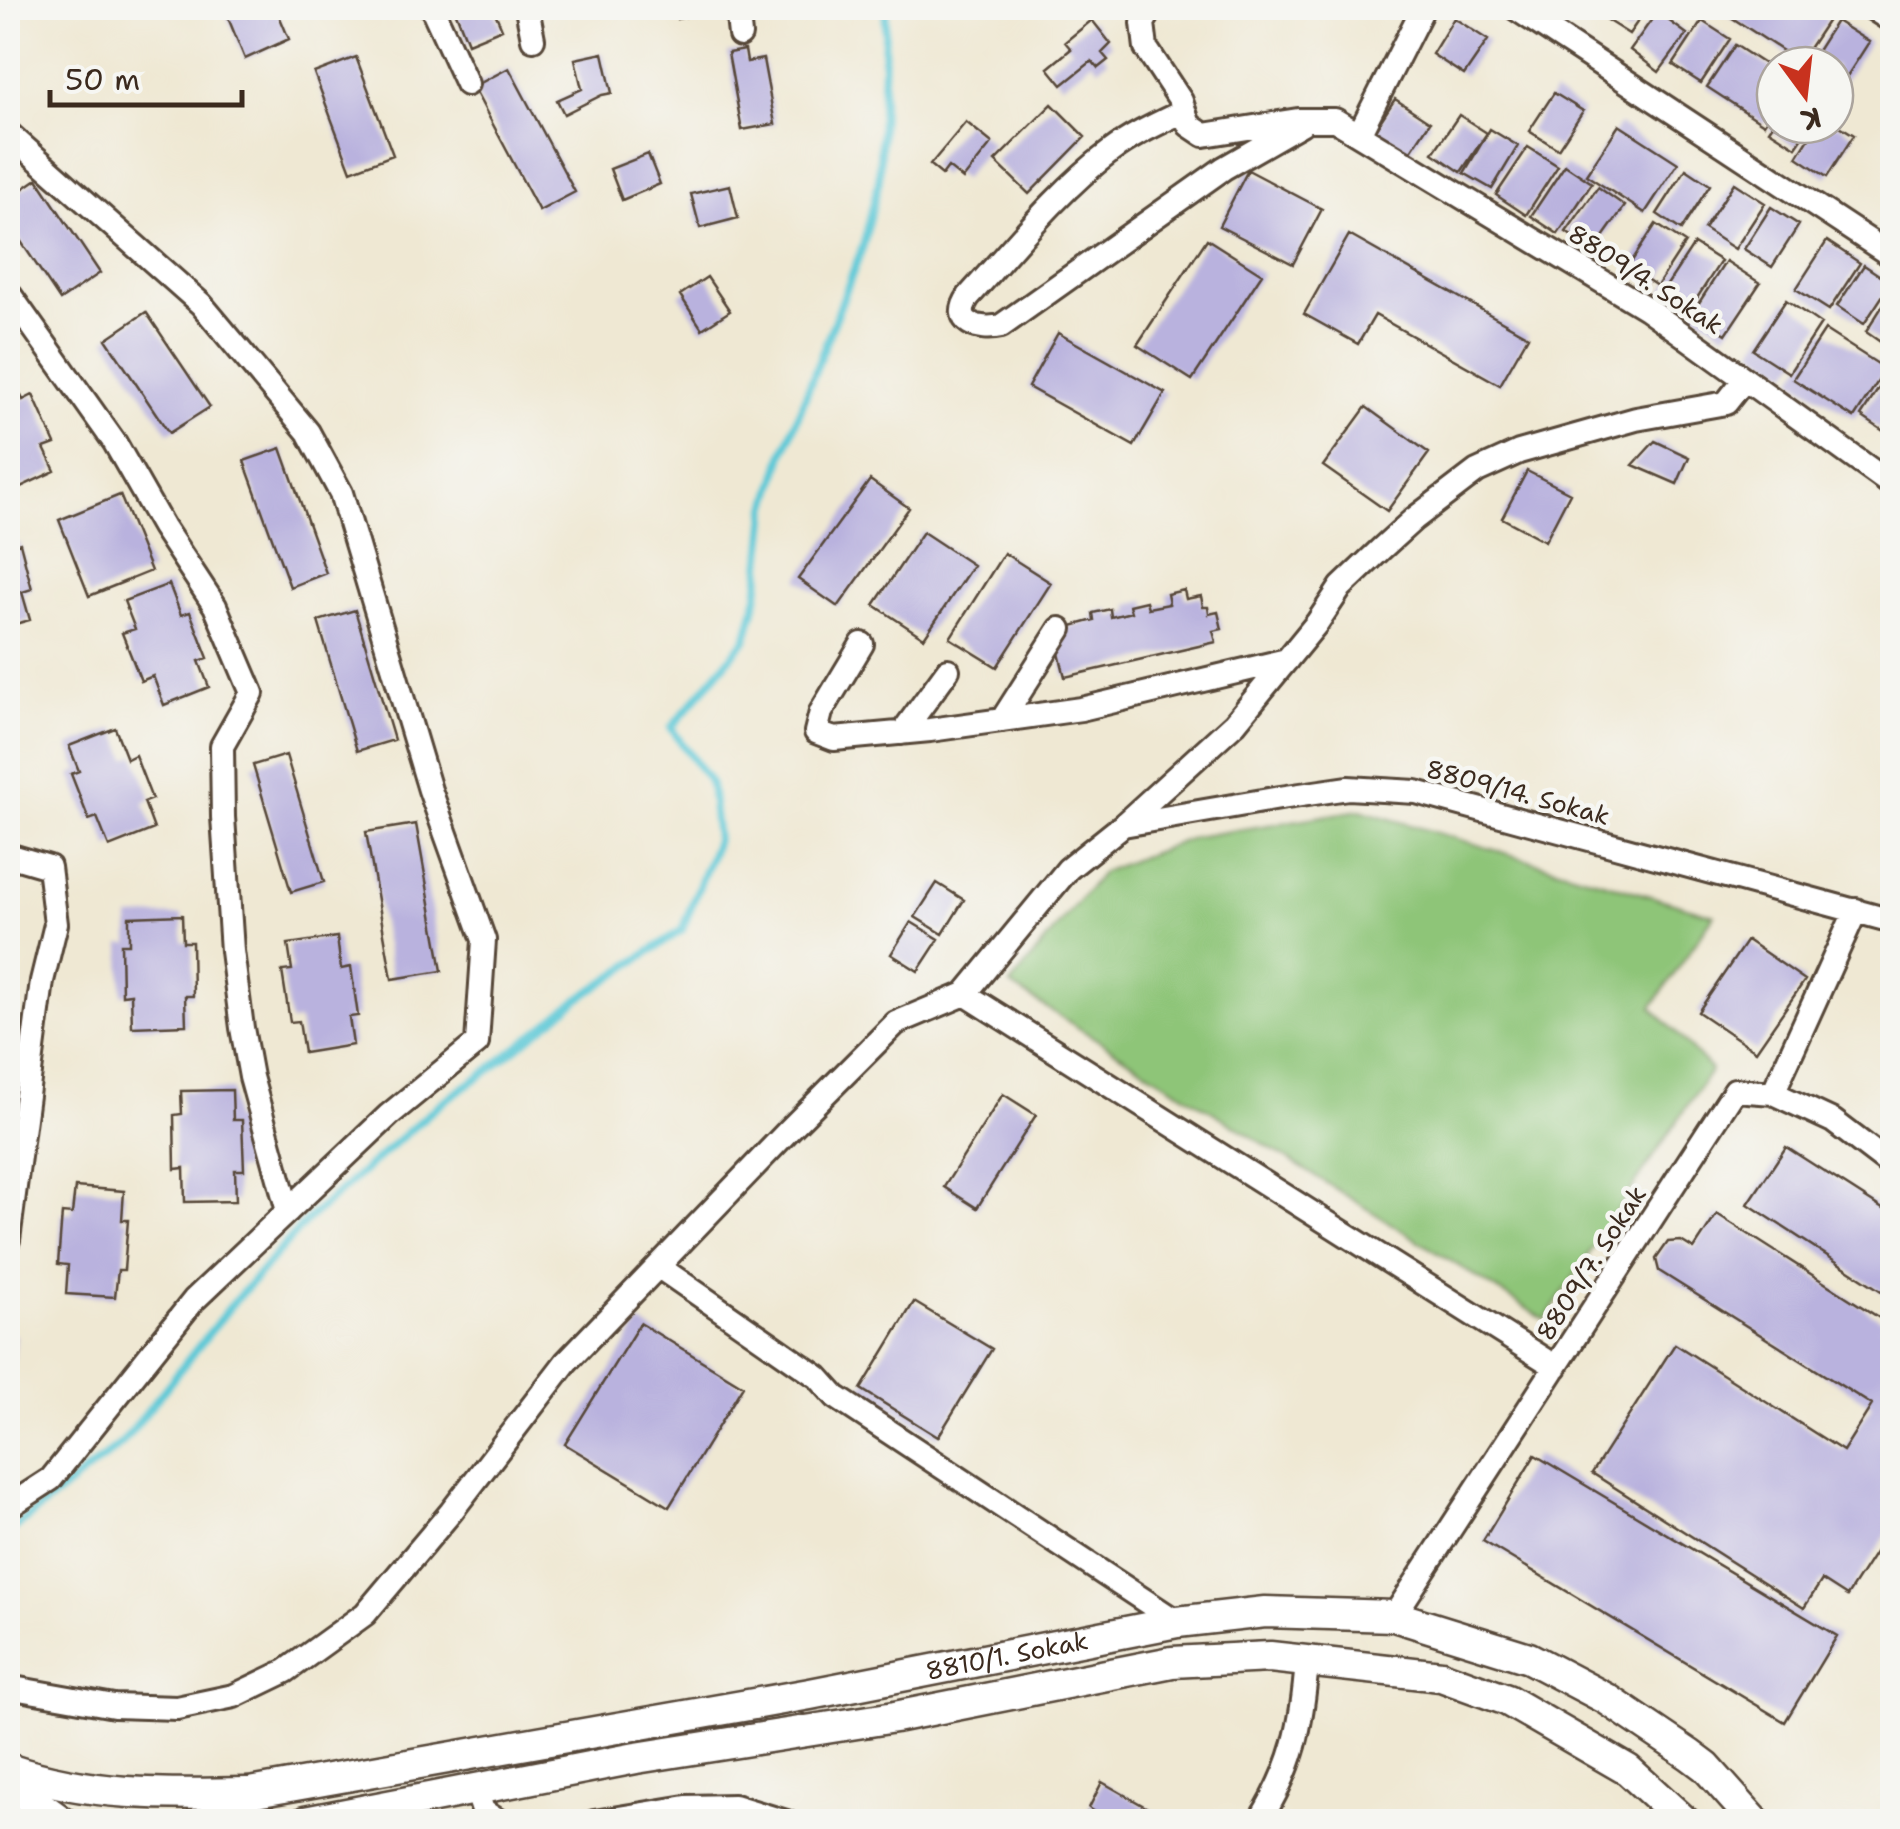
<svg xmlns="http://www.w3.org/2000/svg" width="1900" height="1829" viewBox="0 0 1900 1829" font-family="'Shantell Sans',sans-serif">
<rect width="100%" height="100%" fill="#f6f6f2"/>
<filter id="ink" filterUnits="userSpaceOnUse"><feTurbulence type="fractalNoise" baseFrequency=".01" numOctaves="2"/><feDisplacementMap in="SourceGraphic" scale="20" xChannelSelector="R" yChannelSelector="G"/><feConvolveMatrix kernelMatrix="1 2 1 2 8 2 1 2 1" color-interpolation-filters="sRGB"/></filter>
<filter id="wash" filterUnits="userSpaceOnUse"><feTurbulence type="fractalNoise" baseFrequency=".0048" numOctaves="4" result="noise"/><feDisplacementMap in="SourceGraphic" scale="40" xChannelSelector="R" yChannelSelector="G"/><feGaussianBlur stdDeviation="2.25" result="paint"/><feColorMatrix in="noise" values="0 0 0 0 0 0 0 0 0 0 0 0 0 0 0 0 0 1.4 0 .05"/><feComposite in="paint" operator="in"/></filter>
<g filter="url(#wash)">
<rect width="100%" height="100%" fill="#efe8d3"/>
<path fill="#8ec578" stroke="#64784b" stroke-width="2.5" d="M1360 810 1714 915 1652 1007 1711 1070 1545 1320 1010 985 1102 872 1194 837Z"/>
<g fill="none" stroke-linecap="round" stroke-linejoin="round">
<path stroke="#5ec9d7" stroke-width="8" d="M8 1533 122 1443 233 1303 306 1221 442 1102 485 1073 576 1001 682 930 717 840 711 784 671 728 746 639 758 595 767 510 783 455 863 246 879 180 886 8"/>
</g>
<g id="blocks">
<path fill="#b9b2de" d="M224 8H276L289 39 245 59Z
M454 8H493L502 29 468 43Z
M675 8H706L707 12 677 19Z
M1584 8H1606L1599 18Z
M1613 8H1647L1629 34 1605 19Z
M1717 8H1809L1828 20 1800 62Z
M1657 12 1687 34 1659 72 1630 50Z
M1454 18 1488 40 1464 75 1432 54Z
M1092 20 1111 44 1102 53 1108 60 1098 68 1092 61 1062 85 1048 68 1071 49 1065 42Z
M1702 21 1730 39 1701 83 1673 65Z
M1836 21 1869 42 1840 87 1835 84V65H1808Z
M1735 45 1775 71V107L1764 124 1707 87Z
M745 50 747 62 763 59 775 124 742 130 728 53Z
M603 53 612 93 602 95 564 114 557 100 582 89 575 59Z
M356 57 393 155 351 171 314 73Z
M509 68 575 192 539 211 473 87Z
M1554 93 1583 111 1558 149 1529 131Z
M1395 99 1430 122 1407 157 1372 134Z
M1052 104 1085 137 1029 194 995 161Z
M1459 115 1487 133 1461 172 1433 153Z
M1775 121V125H1811L1796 147 1769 130Z
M966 122 992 143 963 179 948 167 942 175 930 165Z
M1835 123 1854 135 1827 177 1797 157 1817 125H1835Z
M1619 125 1678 163 1645 213 1586 175Z
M1490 129 1518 146 1492 189 1464 173Z
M1528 147 1558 166 1526 215 1496 195Z
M648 154 660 184 622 200 610 169Z
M1565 165 1592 183 1558 234 1531 216Z
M1686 169 1710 185 1681 230 1657 214Z
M1248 170 1322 209 1293 264 1219 226Z
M37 179 100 273 60 300 8 222V199Z
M1734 183 1765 203 1735 249 1704 229Z
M730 185 738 218 700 228 691 194Z
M1598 187 1625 206 1593 251 1566 232Z
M1771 207 1799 225 1772 267 1744 249Z
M1656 224 1685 243 1657 286 1628 267Z
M1349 235 1528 336 1500 385 1375 315 1358 344 1304 314Z
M1207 239 1262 274 1192 380 1137 345Z
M1827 241 1860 263 1829 310 1796 289Z
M1694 244 1721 261 1688 312 1661 294Z
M1726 261 1760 283 1726 334 1693 312Z
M1864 265 1891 283 1864 324 1837 306Z
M707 277 730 311 702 329 680 295Z
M1892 291V350L1866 332Z
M1786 300 1821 324 1789 373 1753 350Z
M146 312 210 407 169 433 106 339Z
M1825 330 1886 369 1854 418 1793 379Z
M1058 333 1165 393 1134 446 1028 387Z
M8 367 23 400 33 395 55 444 44 448 55 471 12 491 8 480Z
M1892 368V433L1891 436 1861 416Z
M1366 407 1429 453 1387 511 1323 466Z
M1655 441 1689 457 1677 484 1633 465Z
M281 448 326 573 290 587 244 461Z
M1527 471 1570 493 1545 541 1502 518Z
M870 480 909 508 838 607 798 579Z
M120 495 151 571 89 596 59 520Z
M923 532 973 565 924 638 874 605Z
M20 543 32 589 22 592 30 620 8 626V547Z
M1004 553 1051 583 997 667 950 638Z
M169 584 181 615 190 612 208 658 199 661 209 687 164 705 153 676 141 681 122 633 135 629 124 601Z
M1184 590 1186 599 1201 596 1203 607H1208L1209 614 1218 612 1222 629 1213 631 1216 642 1065 677 1056 641 1064 628 1094 620 1093 613 1110 609 1111 617 1131 612 1129 605 1146 601 1148 608 1169 604 1167 594Z
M355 610 394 740 357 751 318 621Z
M115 728 127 759 135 755 152 799 144 802 154 829 109 847 97 817 89 820 71 774 79 771 69 746Z
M286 755 324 882 291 892 253 765Z
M416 824 442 971 392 979 366 832Z
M937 883 964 900 943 934 915 917Z
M182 915 183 942H192L193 996H185L186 1025 132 1027 131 994 122 995 121 944H129V917Z
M911 922 939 939 918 971 891 954Z
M337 937 341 969 351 967 358 1016 349 1017 353 1045 304 1053 299 1021 290 1022 282 971 292 970 288 944Z
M1747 940 1805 980 1756 1051 1698 1012Z
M232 1090 233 1120H242L244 1170H235L236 1201 185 1202 184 1168 175 1169 174 1115 182 1114 181 1091Z
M1003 1094 1036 1115 977 1208 944 1187Z
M1786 1147 1892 1215V1298L1748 1204Z
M75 1187 124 1191 122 1220H128L124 1270H118L115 1297 66 1294 68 1265 58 1264 62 1213 72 1214Z
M1717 1214 1892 1326V1526L1847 1596 1822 1580 1804 1608 1592 1473 1675 1344 1843 1451 1872 1405 1659 1271 1656 1259 1668 1242 1681 1241 1694 1249Z
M914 1302 992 1349 938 1437 861 1389Z
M640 1323 743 1386 669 1507 565 1444Z
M8 1334 16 1335 12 1385 8 1384Z
M1535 1455 1837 1636 1785 1722 1483 1541Z
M1102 1782 1172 1822H1082L1087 1813 1092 1816 1095 1812 1089 1808Z"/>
</g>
</g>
<g filter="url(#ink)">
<use href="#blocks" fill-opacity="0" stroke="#564639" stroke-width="2.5"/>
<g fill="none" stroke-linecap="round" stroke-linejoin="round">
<g stroke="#564639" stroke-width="28">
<path id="minor" d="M432 8 467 84
M527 8 533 39
M737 8 740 35
M1152 8 1143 23 1146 48 1181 101 1189 125 1204 135 1298 120H1335L1646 308 1892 485
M1515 8 1892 256
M1872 8 1892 21
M1184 111C1159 123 1132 135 1110 152 1059 190 1012 249 969 296 950 323 979 331 1001 326L1224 168 1301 124
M8 133 201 304 308 432 341 493 430 790 484 940 477 1043 389 1115 194 1300 51 1479 8 1507
M1359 134 1423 8
M8 292 115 443 163 527 215 606 252 693 222 746 223 817 232 951 242 1028 251 1077 288 1211
M862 644 821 712 816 732 834 739 930 730 1081 709 1287 660
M1002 720 1060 629
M902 733 948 670
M1123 825 1280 798 1348 788 1416 792 1892 921
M8 855 49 867 56 924 42 981 8 1240
M965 994 1556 1367
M1773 1093 1856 910
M659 1267 818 1377 836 1397 1177 1622
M1394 1616 1735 1090 1773 1093 1833 1121 1892 1166
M8 1687 114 1706 177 1708 234 1696 286 1671 365 1614 451 1512 566 1362 789 1130 896 1023 965 994 1068 869 1123 825 1235 723 1317 623 1341 587 1381 549 1414 519 1477 471 1519 452 1636 419 1726 403 1745 379
M476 1789 483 1811 500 1822
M594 1822 686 1807 734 1806 786 1822
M1259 1822C1294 1766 1302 1726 1307 1661"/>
</g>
<g stroke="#564639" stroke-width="35">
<g id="tertiary">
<path d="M8 1769C89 1796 163 1795 247 1793"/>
<path d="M8 1783 62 1822"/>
<path id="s1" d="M211 1822 221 1812 250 1793 810 1694 1177 1622 1265 1612 1394 1616 1529 1658 1607 1699 1690 1755 1706 1767 1755 1822"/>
<path d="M305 1822 636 1758 895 1717 1172 1662 1270 1657 1441 1676 1507 1700 1628 1770 1685 1822"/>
</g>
</g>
<use href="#minor" stroke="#fff" stroke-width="22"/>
<use href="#tertiary" stroke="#fff" stroke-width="30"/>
</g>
</g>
<g text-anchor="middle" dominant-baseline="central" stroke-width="9" stroke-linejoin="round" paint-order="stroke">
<g font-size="25" fill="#3b2a1e" stroke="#f6f6f2">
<text transform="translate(1646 279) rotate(33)">8809/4. Sokak</text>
<text transform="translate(1518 792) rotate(15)">8809/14. Sokak</text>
<text transform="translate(1591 1263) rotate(-57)">8809/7. Sokak</text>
<text stroke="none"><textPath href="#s1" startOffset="818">8810/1. Sokak</textPath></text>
</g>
</g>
<rect width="1900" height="1829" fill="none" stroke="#f6f6f2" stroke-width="40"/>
<g transform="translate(1805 95) rotate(165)"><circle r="48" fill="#f6f6f2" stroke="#aba49d" stroke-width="2.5"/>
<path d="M0-8L18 38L0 25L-18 38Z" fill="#c8321e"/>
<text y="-15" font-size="28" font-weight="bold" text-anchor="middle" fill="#3b2a1e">K</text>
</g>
<path d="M50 90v15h192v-15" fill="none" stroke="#3b2a1e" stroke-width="5"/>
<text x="65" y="90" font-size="30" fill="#3b2a1e" stroke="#f6f6f2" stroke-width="8" paint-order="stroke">50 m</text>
</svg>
